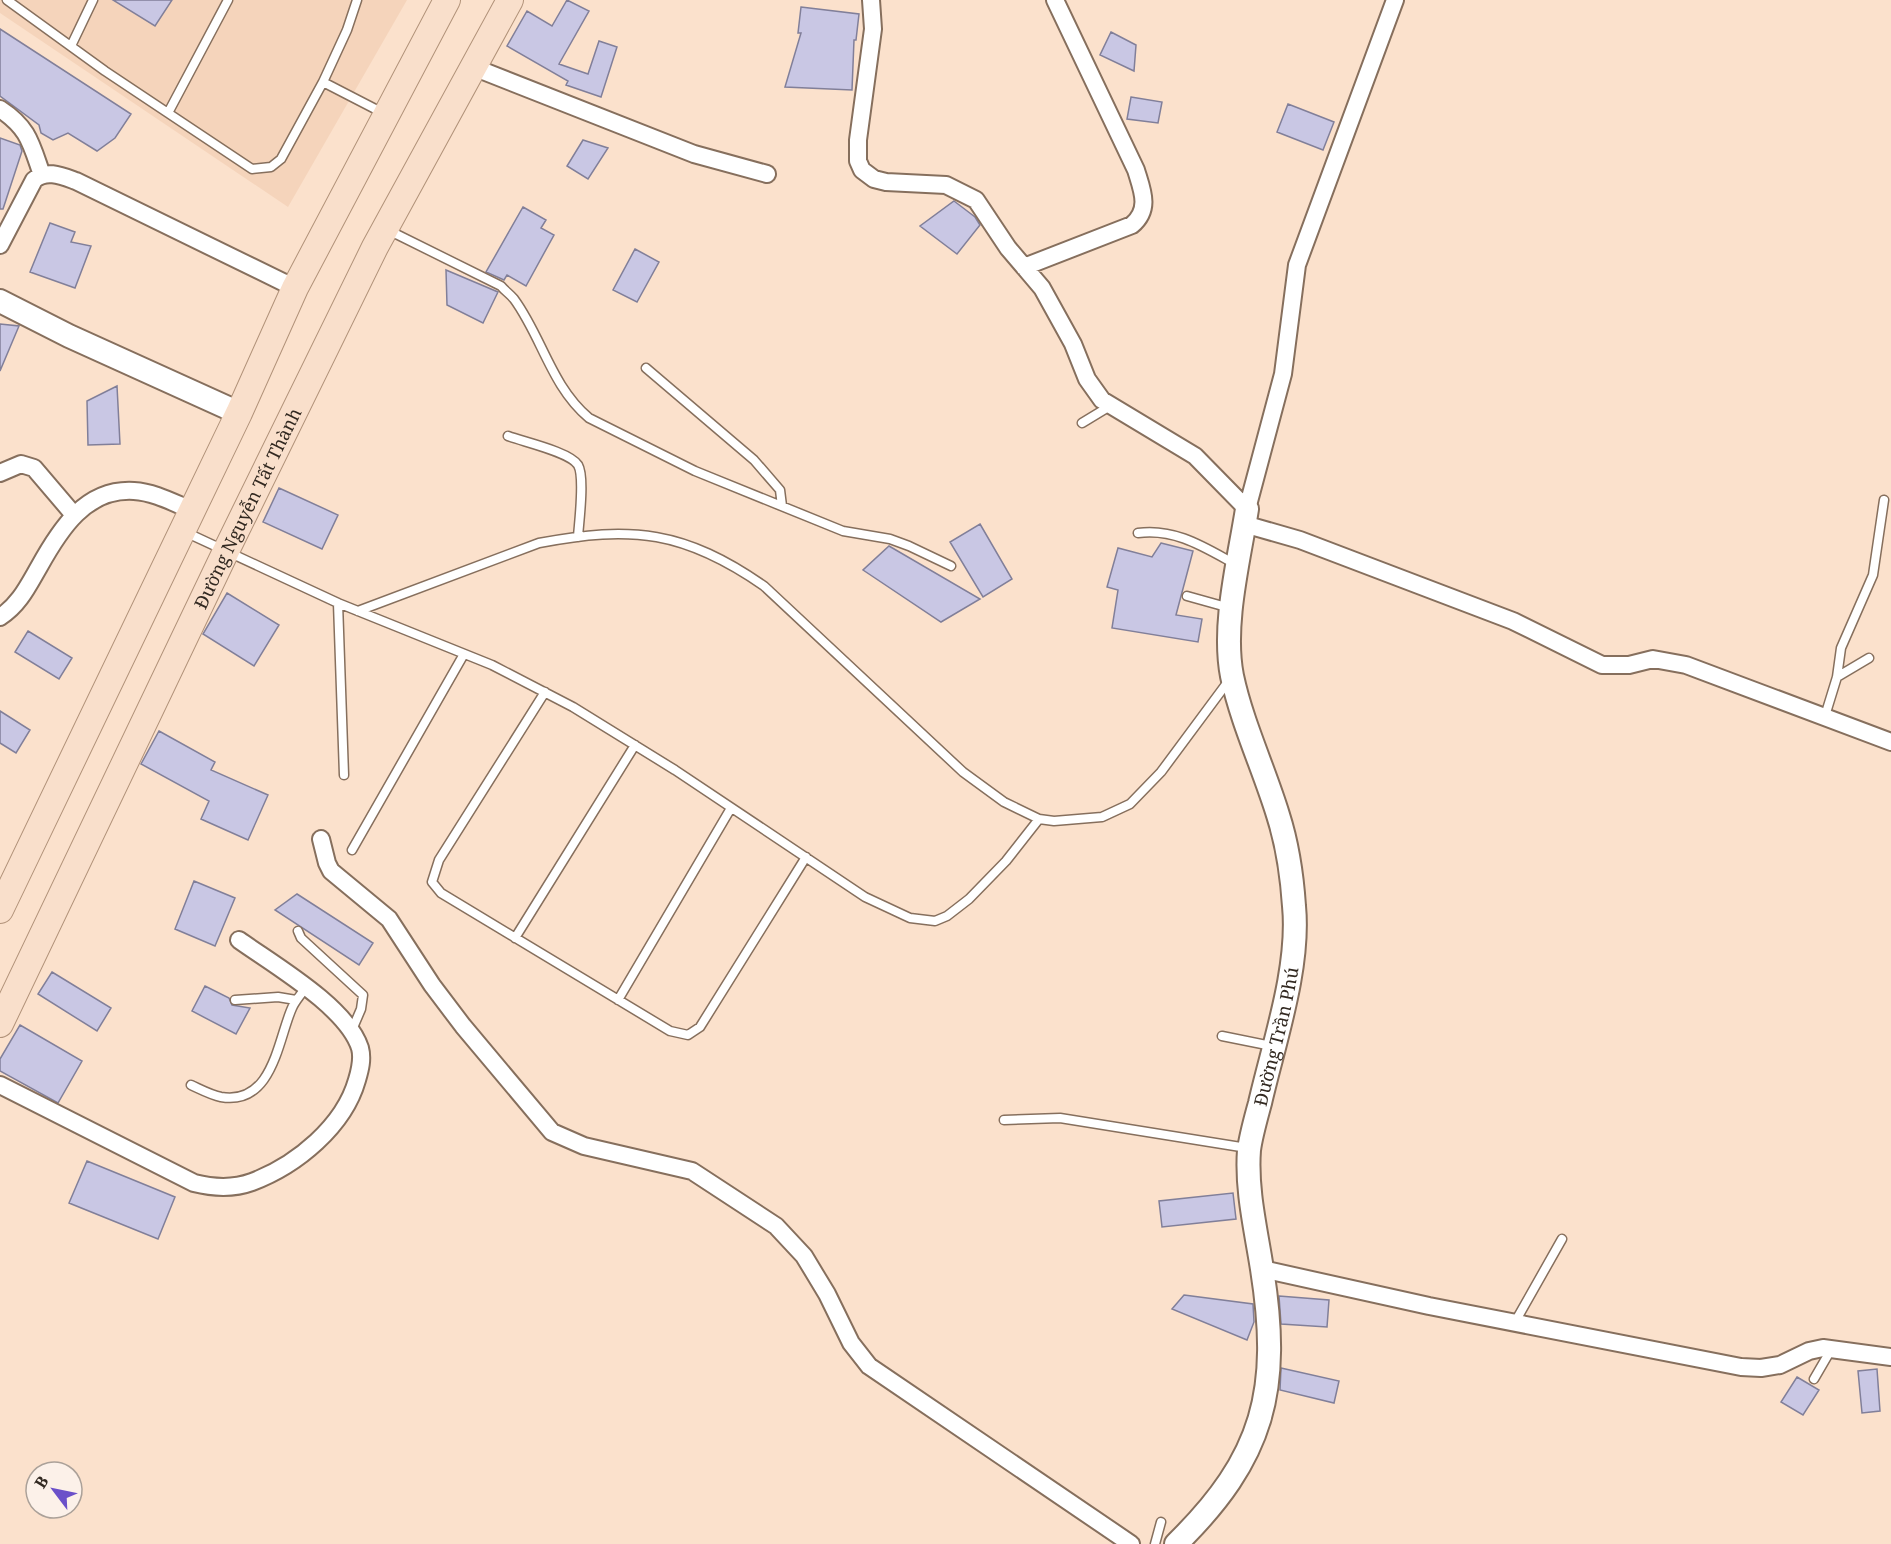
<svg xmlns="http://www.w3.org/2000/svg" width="1891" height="1544" viewBox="0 0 1891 1544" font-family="'Noto Serif',serif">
<rect width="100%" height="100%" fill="#fbe1cc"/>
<path fill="#f5d4bb" d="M0 0H407L288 207 0 13Z"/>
<path fill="#c9c7e4" stroke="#817f99" stroke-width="1.5" d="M113 0H172L155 26Z
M567 0 589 11 559 64 588 74 599 41 617 47 601 97 566 85 568 81 507 46 527 11 552 26Z
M801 7 859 14 856 40H854L852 90 785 87 801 33H798Z
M0 29 131 114 115 138 97 151 68 133 53 140 41 133 39 125 0 96Z
M1111 32 1136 45 1134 71 1100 55Z
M1131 97 1162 102 1158 123 1127 119Z
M1288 104 1334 122 1323 150 1277 132Z
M0 138 20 145 22 151 3 209H0Z
M583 140 608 148 588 179 567 166Z
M954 201 975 217 980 225 957 254 920 226Z
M523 207 546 220 541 228 554 235 526 286 507 275 504 280 486 272Z
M50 223 75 232 71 242 91 246 75 288 30 272Z
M635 249 659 262 637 302 613 290Z
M446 270 498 292 483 323 447 305Z
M0 324 19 326 0 371Z
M117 386 120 444 88 445 87 401Z
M279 488 338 515 322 549 263 522Z
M980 524 1012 579 983 597 950 542Z
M1161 543 1193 551 1176 615 1202 619 1198 642 1112 628 1118 590 1107 587 1118 548 1152 557Z
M889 546 980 599 941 622 863 570Z
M227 593 279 625 254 666 203 634Z
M28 631 72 658 59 679 15 652Z
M0 711 30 730 16 753 0 743Z
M159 731 215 762 211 770 268 795 248 840 201 819 209 801 141 764Z
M194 881 235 898 215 946 175 929Z
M297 894 373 943 359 965 275 910Z
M52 972 111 1008 97 1031 38 994Z
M205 986 229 998 232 1005 250 1008 236 1034 192 1011Z
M20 1025 82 1061 58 1103 0 1071V1059Z
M87 1161 175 1197 158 1239 69 1203Z
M1233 1193 1236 1219 1162 1227 1159 1201Z
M1184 1295 1253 1304 1254 1322 1247 1340 1172 1309Z
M1279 1296 1329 1300 1327 1327 1281 1324Z
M1281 1368 1339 1381 1334 1403 1280 1390Z
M1877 1369 1880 1411 1862 1413 1858 1371Z
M1797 1377 1819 1390 1803 1415 1781 1402Z"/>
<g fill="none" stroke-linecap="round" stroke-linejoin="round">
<g stroke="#866f5d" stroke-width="11">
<path id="lane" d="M7 0 105 71 252 169 271 167 281 159 323 82 385 114
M71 46 93 0
M323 82 347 30 357 0
M168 113 228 0
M388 230 501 286C505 291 510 294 514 299 542 337 551 386 589 418L695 471 843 531 890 539 909 546 951 566
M646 368 754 460 780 490 782 506
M1082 423 1110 406
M508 436C524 442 570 452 578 465 585 477 579 522 578 537
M185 532 338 603 492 665 573 707 675 770 865 897 910 918 935 921 947 916 969 899 1006 861 1039 819
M1138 533C1175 528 1204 547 1235 564
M1187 596 1230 608
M338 603 344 775
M358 611 539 543C632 525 685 531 764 586L963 772 1004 802 1039 819 1054 821 1102 817 1130 804 1161 772 1230 679
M1837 677 1869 658
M545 692 439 860 432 882 441 893 670 1031 688 1035 700 1027 806 857
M1825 716 1837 677 1841 648 1873 575 1884 500
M352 850 464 654
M298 931 301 938 363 995 361 1009 352 1030
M515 938 635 745
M235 1000 278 997 296 1000
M618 1000 731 808
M1222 1036 1272 1046
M191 1085C200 1089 211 1095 221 1097 273 1106 278 1039 292 1008 295 1001 301 995 305 988
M1004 1120 1060 1118 1247 1148
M1515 1322 1562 1239
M1814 1379 1832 1348
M1155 1544 1161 1522"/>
</g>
<g stroke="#866f5d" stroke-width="20">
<path id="street" d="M871 0 873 29 858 140V161L862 170 874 179 886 182 946 185 976 200 1008 248 1042 288 1073 344 1087 379 1102 400 1195 456 1247 509
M473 67 694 154 767 174
M0 109C29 128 31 144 42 175
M0 245 34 180C46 169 62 176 76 181L295 288
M1024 267 1132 225C1151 209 1142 190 1136 170L1055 0
M0 473 21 464 34 468 74 515
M1247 509 1283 374 1297 265 1395 0
M1244 524 1300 540 1513 621 1602 665H1629L1653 659 1686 665 1891 742
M0 617C19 605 28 586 39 567 60 529 86 488 134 491 154 492 174 503 191 510
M321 839 327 863 331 871 389 919 432 985 463 1026 552 1132 584 1146 692 1171 776 1226 804 1256 827 1294 851 1343 869 1366 1131 1544
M0 1085 194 1183C214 1188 233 1189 252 1182 297 1165 344 1126 357 1080 360 1070 363 1059 360 1048 347 1007 274 965 239 940
M1262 1269 1429 1306 1741 1367 1761 1368 1780 1365 1809 1351 1823 1348 1891 1357"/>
</g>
<g stroke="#866f5d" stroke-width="26">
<g id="secondary">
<path d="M0 301 69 336 239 413"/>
<path id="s1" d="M1176 1544C1265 1457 1281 1389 1262 1269 1256 1230 1246 1190 1249 1150 1251 1135 1256 1118 1260 1103 1274 1042 1300 968 1294 906 1292 876 1287 843 1278 815 1264 769 1242 723 1232 676 1222 625 1239 560 1247 509"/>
</g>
</g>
<g stroke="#b19279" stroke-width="28">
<g id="primary">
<path d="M0 910 239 413 295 288 447 0"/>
<path id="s2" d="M0 1024 226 551 375 247 510 0"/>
</g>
</g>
<use href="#lane" stroke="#fff" stroke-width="8"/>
<use href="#street" stroke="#fff" stroke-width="16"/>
<use href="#secondary" stroke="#fff" stroke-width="22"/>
<use href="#primary" stroke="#f9dfcb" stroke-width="26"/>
</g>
<g text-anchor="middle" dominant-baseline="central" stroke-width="6" stroke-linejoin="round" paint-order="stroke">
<g font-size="18" fill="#322921" stroke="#fcf1e9">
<text stroke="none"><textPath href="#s2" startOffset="572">Đường Nguyễn Tất Thành</textPath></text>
<text stroke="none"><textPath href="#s1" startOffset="540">Đường Trần Phú</textPath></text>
</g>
</g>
<g transform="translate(54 1490) rotate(302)"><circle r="28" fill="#fcf1e9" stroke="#aba199" stroke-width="1.5"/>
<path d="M0-4.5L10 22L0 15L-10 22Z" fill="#6b50c9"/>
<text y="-9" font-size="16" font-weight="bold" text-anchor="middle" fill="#322921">B</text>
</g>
</svg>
